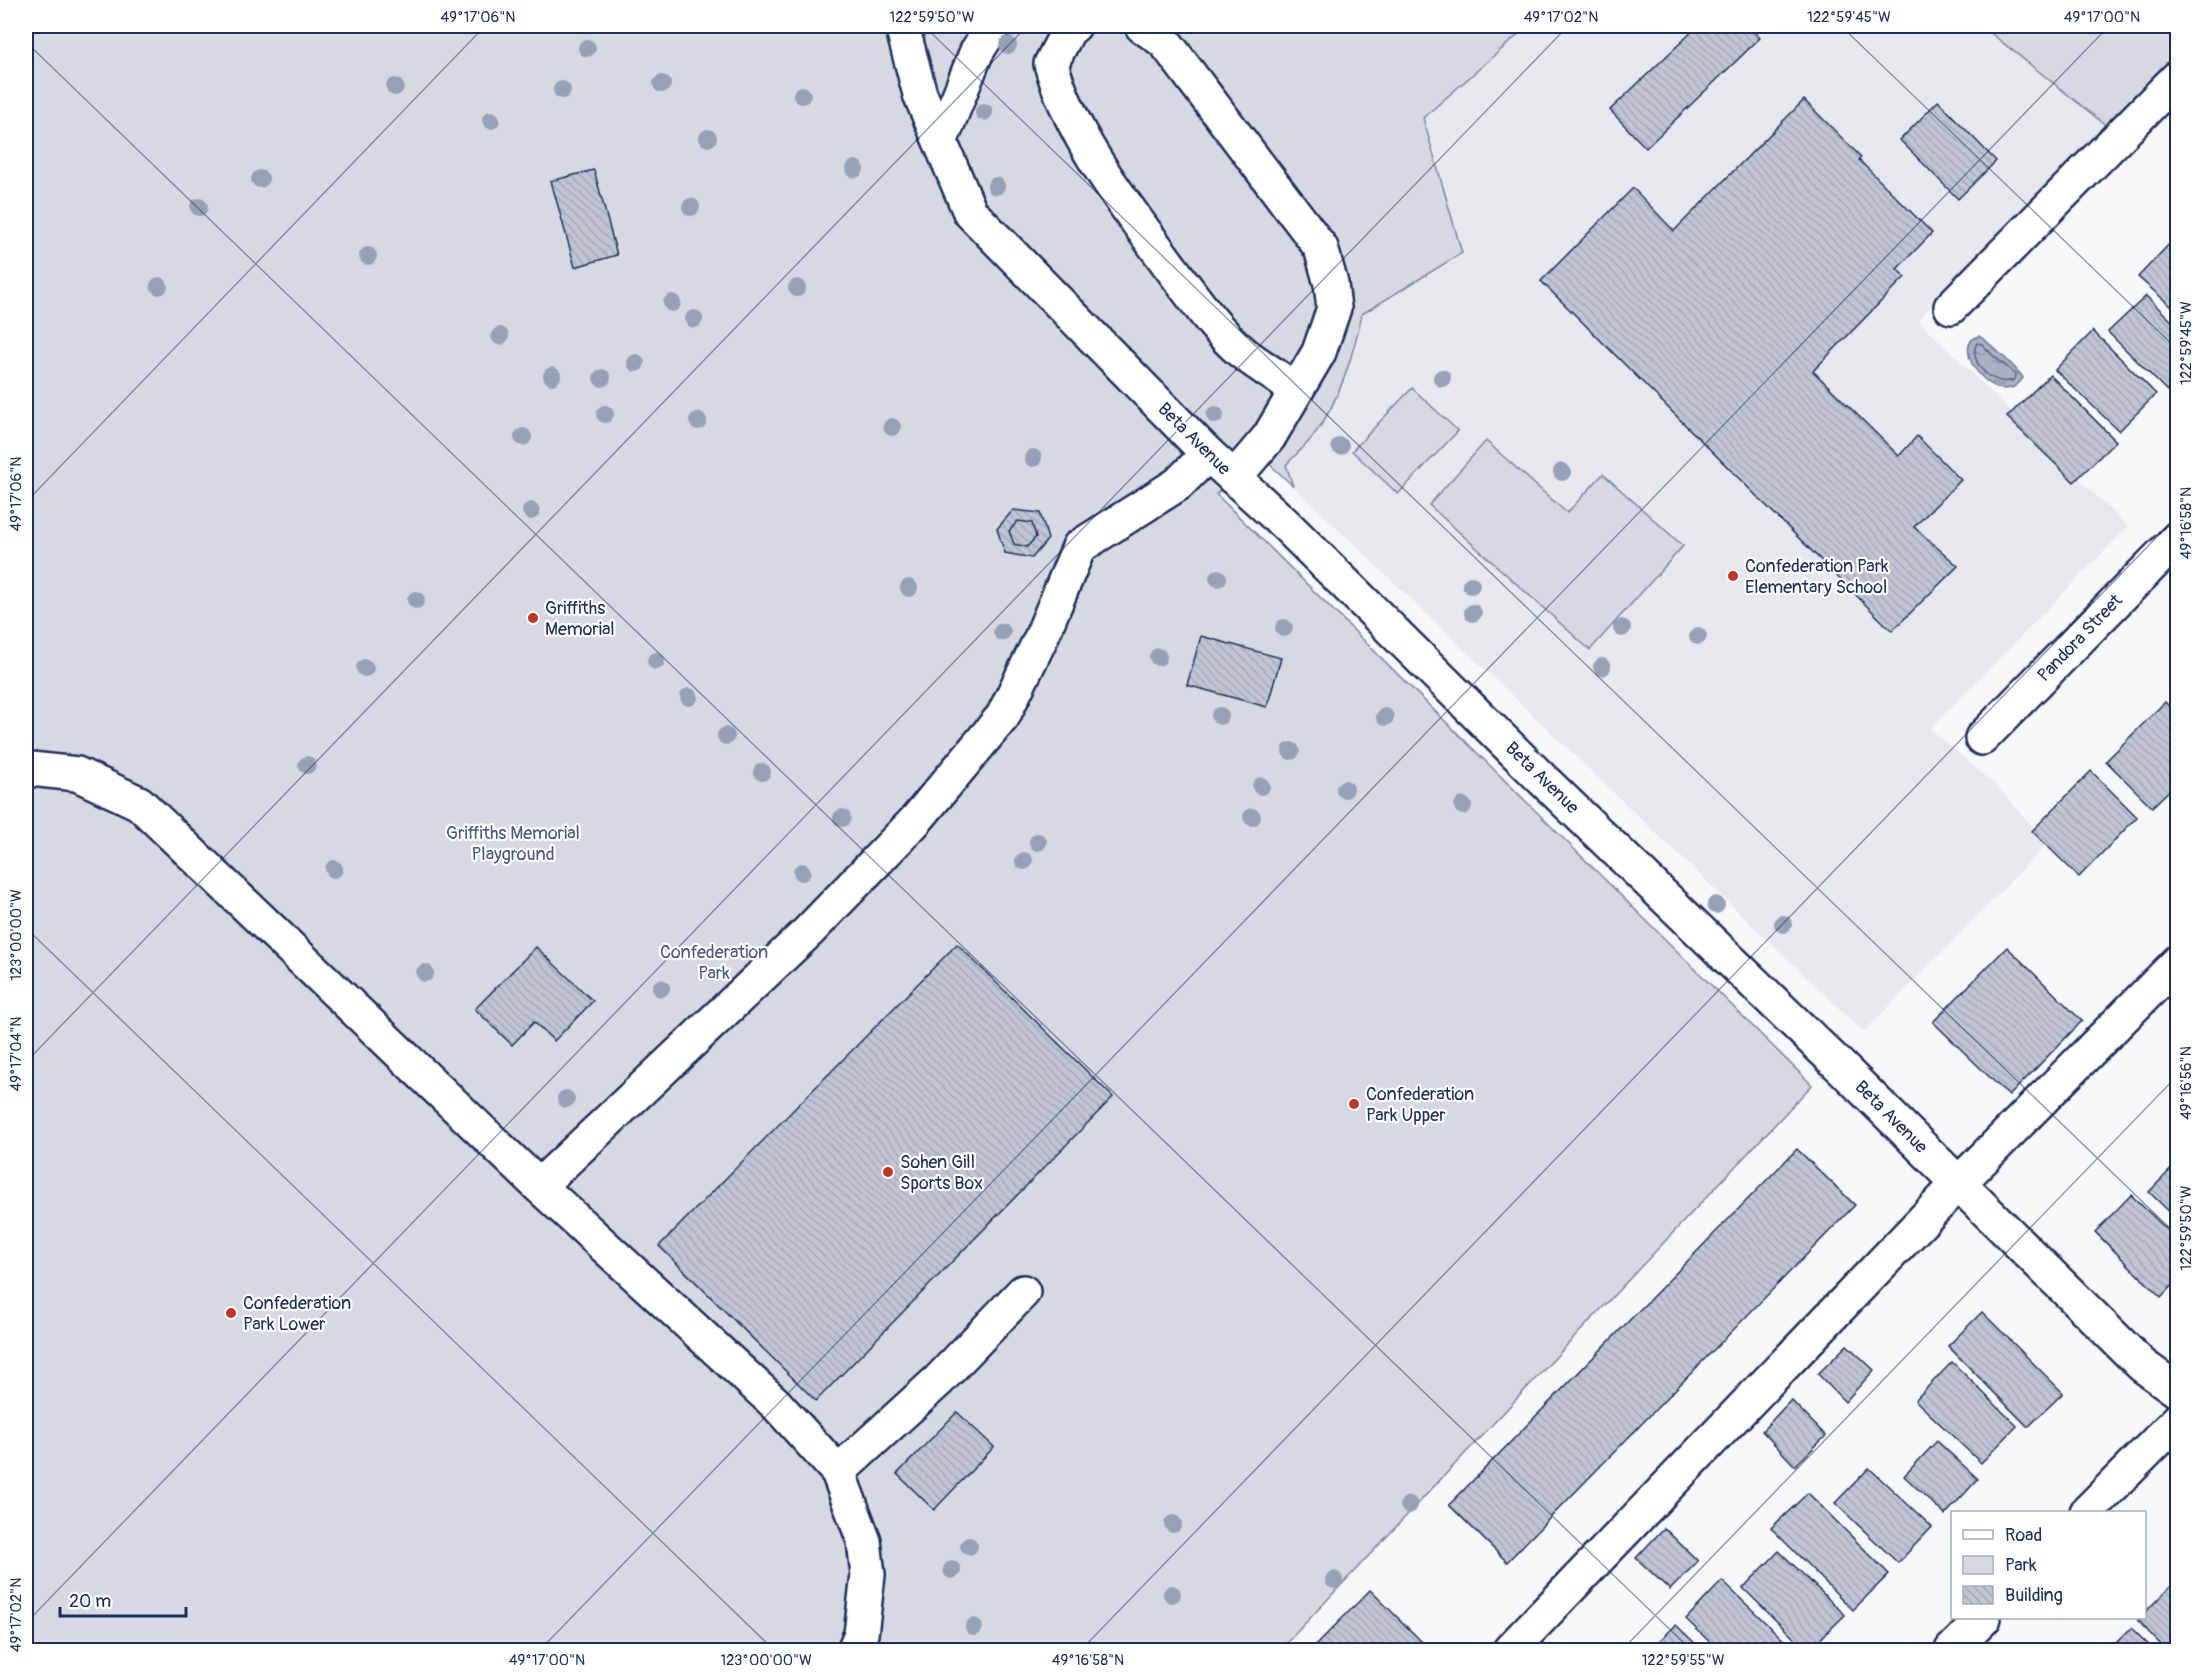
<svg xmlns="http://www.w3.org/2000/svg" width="2203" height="1676" font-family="Pangolin,sans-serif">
<defs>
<pattern id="water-ripples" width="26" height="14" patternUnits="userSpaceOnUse" patternTransform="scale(1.5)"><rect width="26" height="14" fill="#a9b0c1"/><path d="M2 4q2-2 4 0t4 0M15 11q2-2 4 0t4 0" fill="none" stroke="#8990a0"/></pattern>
<pattern id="building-back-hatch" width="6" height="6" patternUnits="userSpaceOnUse" patternTransform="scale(1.5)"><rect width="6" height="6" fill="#c0c4d3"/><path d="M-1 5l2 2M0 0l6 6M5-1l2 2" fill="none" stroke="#a4a9b8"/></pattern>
</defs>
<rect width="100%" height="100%" fill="#f6f7f9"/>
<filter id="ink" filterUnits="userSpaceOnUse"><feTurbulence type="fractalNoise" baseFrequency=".0167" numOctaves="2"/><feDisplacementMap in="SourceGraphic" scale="12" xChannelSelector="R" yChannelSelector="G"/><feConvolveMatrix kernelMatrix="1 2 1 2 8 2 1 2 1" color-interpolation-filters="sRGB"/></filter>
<g filter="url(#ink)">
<!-- built -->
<path fill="#e6e8ee" d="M1528,26H1982L2107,126L1918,320L2128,527L1930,729L1997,787L2048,843L1864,1032L1293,486L1285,465L1314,436L1354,353L1362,314L1461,253L1423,118Z"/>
<!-- green -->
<g fill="#d6d9e2" stroke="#7884a0" stroke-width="1.5">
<path d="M26,26H1528L1423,118L1462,253L1362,314C1353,355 1340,401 1314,435C1306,446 1295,455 1286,465L1293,486L1262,457L1216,494L1812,1085L1280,1650H26Z"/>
<path d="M1982,26H2177V60L2107,126Z"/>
<path d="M1412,388L1458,431L1398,494L1352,451Z"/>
<path d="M1486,441L1567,513L1603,474L1683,546L1590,650L1429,505Z"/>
</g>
<!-- water -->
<path fill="url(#water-ripples)" stroke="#707c99" stroke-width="1.5" d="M1979,336C1984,338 2022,373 2023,378C1999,415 1946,346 1979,336Z"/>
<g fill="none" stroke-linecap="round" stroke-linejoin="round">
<!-- shore -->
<path stroke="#546386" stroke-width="1.5" d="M1977,343L1982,344C1994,359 2004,363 2016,375L2015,379C1996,390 1966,362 1977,343Z"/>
</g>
<!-- building -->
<g fill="url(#building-back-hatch)" stroke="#1b2f5e" stroke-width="1.5">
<path d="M1698,26H1748L1760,38L1646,148L1610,110Z"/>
<path d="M1804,100L1861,157L1859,160L1932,233L1897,269L1905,277L1813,371L1899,456L1917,436L1961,480L1914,527L1958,566L1892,631L1541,281L1633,188L1674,231Z"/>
<path d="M1938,101L1996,161L1958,199L1900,140Z"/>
<path d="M594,170L617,255L575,267L551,181Z"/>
<path d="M2176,237L2178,238V312L2138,277Z"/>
<path d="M2146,296L2178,327V381L2167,391L2108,332Z"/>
<path d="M2093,331L2156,394L2119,431L2055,370Z"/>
<path d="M2050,375L2116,441L2074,482L2007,417Z"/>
<path d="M1013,510L1040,513L1048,539L1032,558L1005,553L997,529Z"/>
<path d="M1018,521L1032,523L1036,537L1027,547L1014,544L1009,531Z"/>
<path d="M1201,636L1281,658L1267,707L1187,685Z"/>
<path d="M2165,702L2178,715V782L2152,807L2106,761Z"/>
<path d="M2091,771L2137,817L2079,877L2032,831Z"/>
<path d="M957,944L1113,1097L816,1401L659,1246Z"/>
<path d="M536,947L593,1001L554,1041L534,1022L512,1045L475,1009Z"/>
<path d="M2007,947L2082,1021L2009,1096L1933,1022Z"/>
<path d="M1797,1149L1855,1205L1507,1562L1449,1505Z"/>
<path d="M2178,1162V1220L2149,1192Z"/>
<path d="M2131,1195L2178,1240V1279L2161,1297L2095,1232Z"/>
<path d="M1982,1312L2063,1393L2028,1427L1948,1346Z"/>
<path d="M1847,1345L1874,1370L1845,1402L1818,1374Z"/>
<path d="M1952,1362L2017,1426L1981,1463L1915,1400Z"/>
<path d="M1791,1400L1826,1436L1795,1466L1762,1431Z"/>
<path d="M957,1412L994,1447L934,1510L897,1474Z"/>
<path d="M1937,1441L1978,1479L1945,1515L1904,1476Z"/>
<path d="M1869,1468L1932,1527L1898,1563L1835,1503Z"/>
<path d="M1808,1493L1889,1574L1853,1610L1771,1528Z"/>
<path d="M1664,1528L1698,1561L1670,1590L1636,1558Z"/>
<path d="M1779,1551L1845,1615L1809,1650H1806L1743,1588Z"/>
<path d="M1722,1581L1794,1650H1718L1686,1619Z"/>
<path d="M2175,1582L2178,1585V1650H2166L2137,1620L2144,1618V1613Z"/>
<path d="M1370,1590L1427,1647L1424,1650H1311Z"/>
<path d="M1676,1625L1702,1650H1650Z"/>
<path d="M2131,1628L2154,1650H2109Z"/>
</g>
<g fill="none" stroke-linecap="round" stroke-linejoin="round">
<defs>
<g id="minor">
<path d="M902,26L920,94L970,212L1208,454L1286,525L1537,774L1842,1068L2142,1365L2178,1391"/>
<path d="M1074,26L1069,29L1051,64C1073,140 1123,202 1169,265C1192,295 1214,329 1243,353C1260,366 1278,377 1296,390"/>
<path d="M1142,26L1165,42L1321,248L1331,284L1334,308L1319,352L1269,437L1234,478"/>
<path d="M941,140L977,51L993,26"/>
<path d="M1951,307L2178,77"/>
<path d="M1982,738L2178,538"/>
<path d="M31,769L77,774L139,803L539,1186L776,1404L838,1472L864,1541L868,1575L861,1634L854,1650"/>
<path d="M539,1186L808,932L916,820L1003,716L1041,638L1079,547L1178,484L1208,454"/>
<path d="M838,1472L939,1380L1023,1292"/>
<path d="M2087,1512L2178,1420"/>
<path d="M1510,1650L1958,1184L2178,962"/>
<path d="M1952,1650L1984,1618"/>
</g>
</defs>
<!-- minor casing -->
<use href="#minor" stroke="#1b2f5e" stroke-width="38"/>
<!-- minor -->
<use href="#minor" stroke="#fff" stroke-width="33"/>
</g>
<!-- trees -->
<g fill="#97a1b6">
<circle cx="1008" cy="45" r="9"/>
<circle cx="587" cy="48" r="9"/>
<circle cx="662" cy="84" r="9"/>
<circle cx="395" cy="87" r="9"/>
<circle cx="562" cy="90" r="9"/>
<circle cx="802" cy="95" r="9"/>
<circle cx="984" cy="112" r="9"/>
<circle cx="491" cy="120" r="9"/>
<circle cx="708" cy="138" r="9"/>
<circle cx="855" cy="169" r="9"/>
<circle cx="260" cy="179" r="9"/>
<circle cx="996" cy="186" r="9"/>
<circle cx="199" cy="207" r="9"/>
<circle cx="691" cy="207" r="9"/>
<circle cx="368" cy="256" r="9"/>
<circle cx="159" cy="286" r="9"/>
<circle cx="797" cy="288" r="9"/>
<circle cx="672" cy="303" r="9"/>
<circle cx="694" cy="319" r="9"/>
<circle cx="500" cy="336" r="9"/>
<circle cx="636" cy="363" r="9"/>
<circle cx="552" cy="376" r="9"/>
<circle cx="602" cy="378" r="9"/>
<circle cx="1442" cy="378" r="9"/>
<circle cx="605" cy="414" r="9"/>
<circle cx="1215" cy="415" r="9"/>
<circle cx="698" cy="421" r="9"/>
<circle cx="892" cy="427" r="9"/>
<circle cx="523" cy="437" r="9"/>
<circle cx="1340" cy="446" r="9"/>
<circle cx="1033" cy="458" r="9"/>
<circle cx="1562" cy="472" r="9"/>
<circle cx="531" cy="511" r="9"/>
<circle cx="1218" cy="578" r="9"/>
<circle cx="1471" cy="585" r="9"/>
<circle cx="909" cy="588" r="9"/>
<circle cx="416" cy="600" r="9"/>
<circle cx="1473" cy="613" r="9"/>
<circle cx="1284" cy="628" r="9"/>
<circle cx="1622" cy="628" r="9"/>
<circle cx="1002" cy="632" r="9"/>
<circle cx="1698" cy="636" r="9"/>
<circle cx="1158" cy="657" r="9"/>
<circle cx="656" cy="661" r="9"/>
<circle cx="1602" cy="667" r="9"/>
<circle cx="365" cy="668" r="9"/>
<circle cx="689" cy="697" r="9"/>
<circle cx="1220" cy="716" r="9"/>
<circle cx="1385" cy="717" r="9"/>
<circle cx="726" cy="736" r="9"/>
<circle cx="1291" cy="751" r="9"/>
<circle cx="307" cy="765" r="9"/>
<circle cx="762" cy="772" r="9"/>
<circle cx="1261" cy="786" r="9"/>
<circle cx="1345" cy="789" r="9"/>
<circle cx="1463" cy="806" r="9"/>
<circle cx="1252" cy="817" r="9"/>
<circle cx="842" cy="818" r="9"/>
<circle cx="1038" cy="842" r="9"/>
<circle cx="1024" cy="861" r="9"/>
<circle cx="334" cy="869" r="9"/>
<circle cx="802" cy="872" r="9"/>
<circle cx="1716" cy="905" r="9"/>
<circle cx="1783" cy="924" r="9"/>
<circle cx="425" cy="973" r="9"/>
<circle cx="661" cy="988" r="9"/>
<circle cx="566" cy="1099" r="9"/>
<circle cx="1409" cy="1505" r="9"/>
<circle cx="1173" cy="1524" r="9"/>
<circle cx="969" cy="1546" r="9"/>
<circle cx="952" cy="1570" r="9"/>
<circle cx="1334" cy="1580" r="9"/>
<circle cx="1172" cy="1594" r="9"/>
<circle cx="974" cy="1627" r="9"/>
</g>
</g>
<!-- ticks -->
<path fill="none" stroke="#1b2f5e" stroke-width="1.5" stroke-opacity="0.45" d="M924,26L2178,1236M1841,26L2178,350M26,42L1691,1650M26,502L485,26M26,928L774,1650M26,1062L1027,26M26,1623L1568,26M540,1650L2109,26M1081,1650L2178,515M1622,1650L2178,1075M2163,1650L2178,1636"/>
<!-- markers -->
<g fill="#c8321e" stroke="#fff" stroke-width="2">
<circle cx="1733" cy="576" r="6"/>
<circle cx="533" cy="618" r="6"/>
<circle cx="1354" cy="1104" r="6"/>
<circle cx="888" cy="1172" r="6"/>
<circle cx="231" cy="1313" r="6"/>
</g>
<g text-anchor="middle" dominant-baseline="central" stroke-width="4.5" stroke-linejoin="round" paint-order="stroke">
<!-- street labels -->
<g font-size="18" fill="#1b2f5e" stroke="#fff">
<text transform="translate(1194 439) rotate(45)">Beta Avenue</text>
<text transform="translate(2080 638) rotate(-46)">Pandora Street</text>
<text transform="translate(1542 778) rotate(44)">Beta Avenue</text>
<text transform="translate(1891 1117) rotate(45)">Beta Avenue</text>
</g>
<!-- poi labels -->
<g font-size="18" fill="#1b2f5e" stroke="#fff" text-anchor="start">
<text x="1745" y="566">Confederation Park<tspan x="1745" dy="21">Elementary School</tspan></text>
<text x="545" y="608">Griffiths<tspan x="545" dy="21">Memorial</tspan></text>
<text x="1366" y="1094">Confederation<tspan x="1366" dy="21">Park Upper</tspan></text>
<text x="900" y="1162">Sohen Gill<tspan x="900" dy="21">Sports Box</tspan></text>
<text x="243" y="1303">Confederation<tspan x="243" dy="21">Park Lower</tspan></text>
</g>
<!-- park labels -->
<g font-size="18" fill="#4a5a7f" stroke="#fff">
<text x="513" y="833">Griffiths Memorial<tspan x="513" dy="21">Playground</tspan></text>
<text x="714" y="952">Confederation<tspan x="714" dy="21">Park</tspan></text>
</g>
</g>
<!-- margin -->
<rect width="2203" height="1676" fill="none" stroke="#fff" stroke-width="66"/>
<!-- legend -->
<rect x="1951" y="1511" width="195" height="108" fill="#ffffff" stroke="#a4acbf" stroke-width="1.5"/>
<rect x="1963" y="1530" width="30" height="9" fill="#ffffff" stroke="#a4acbf" stroke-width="1.5"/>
<text x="2005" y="1541" font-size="18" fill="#1b2f5e">Road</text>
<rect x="1963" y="1556" width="30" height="18" fill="#d6d9e2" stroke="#a4acbf" stroke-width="1.5"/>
<text x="2005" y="1571" font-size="18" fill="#1b2f5e">Park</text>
<rect x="1963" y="1586" width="30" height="18" fill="url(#building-back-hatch)" stroke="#a4acbf" stroke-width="1.5"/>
<text x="2005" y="1601" font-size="18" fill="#1b2f5e">Building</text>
<!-- scale -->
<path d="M60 1607v9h126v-9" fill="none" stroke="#1b2f5e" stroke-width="3"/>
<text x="69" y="1607" font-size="18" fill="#1b2f5e" stroke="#ffffff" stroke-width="4.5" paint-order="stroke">20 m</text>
<rect x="33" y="33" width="2137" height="1610" fill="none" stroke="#1b2f5e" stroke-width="2"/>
<g font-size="15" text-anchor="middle" fill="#1b2f5e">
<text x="478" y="22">49°17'06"N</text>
<text x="932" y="22">122°59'50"W</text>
<text x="1561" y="22">49°17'02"N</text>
<text x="1849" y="22">122°59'45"W</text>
<text x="2102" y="22">49°17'00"N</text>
<text transform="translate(2186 343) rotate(-90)" y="5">122°59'45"W</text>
<text transform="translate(16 494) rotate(-90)" y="5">49°17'06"N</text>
<text transform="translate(2186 523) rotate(-90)" y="5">49°16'58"N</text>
<text transform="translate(16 935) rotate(-90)" y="5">123°00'00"W</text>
<text transform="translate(16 1054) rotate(-90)" y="5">49°17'04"N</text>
<text transform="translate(2186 1083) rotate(-90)" y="5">49°16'56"N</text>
<text transform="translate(2186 1228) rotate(-90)" y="5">122°59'50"W</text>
<text transform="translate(16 1615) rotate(-90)" y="5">49°17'02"N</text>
<text x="547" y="1665">49°17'00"N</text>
<text x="766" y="1665">123°00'00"W</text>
<text x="1088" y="1665">49°16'58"N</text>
<text x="1683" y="1665">122°59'55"W</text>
</g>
</svg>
